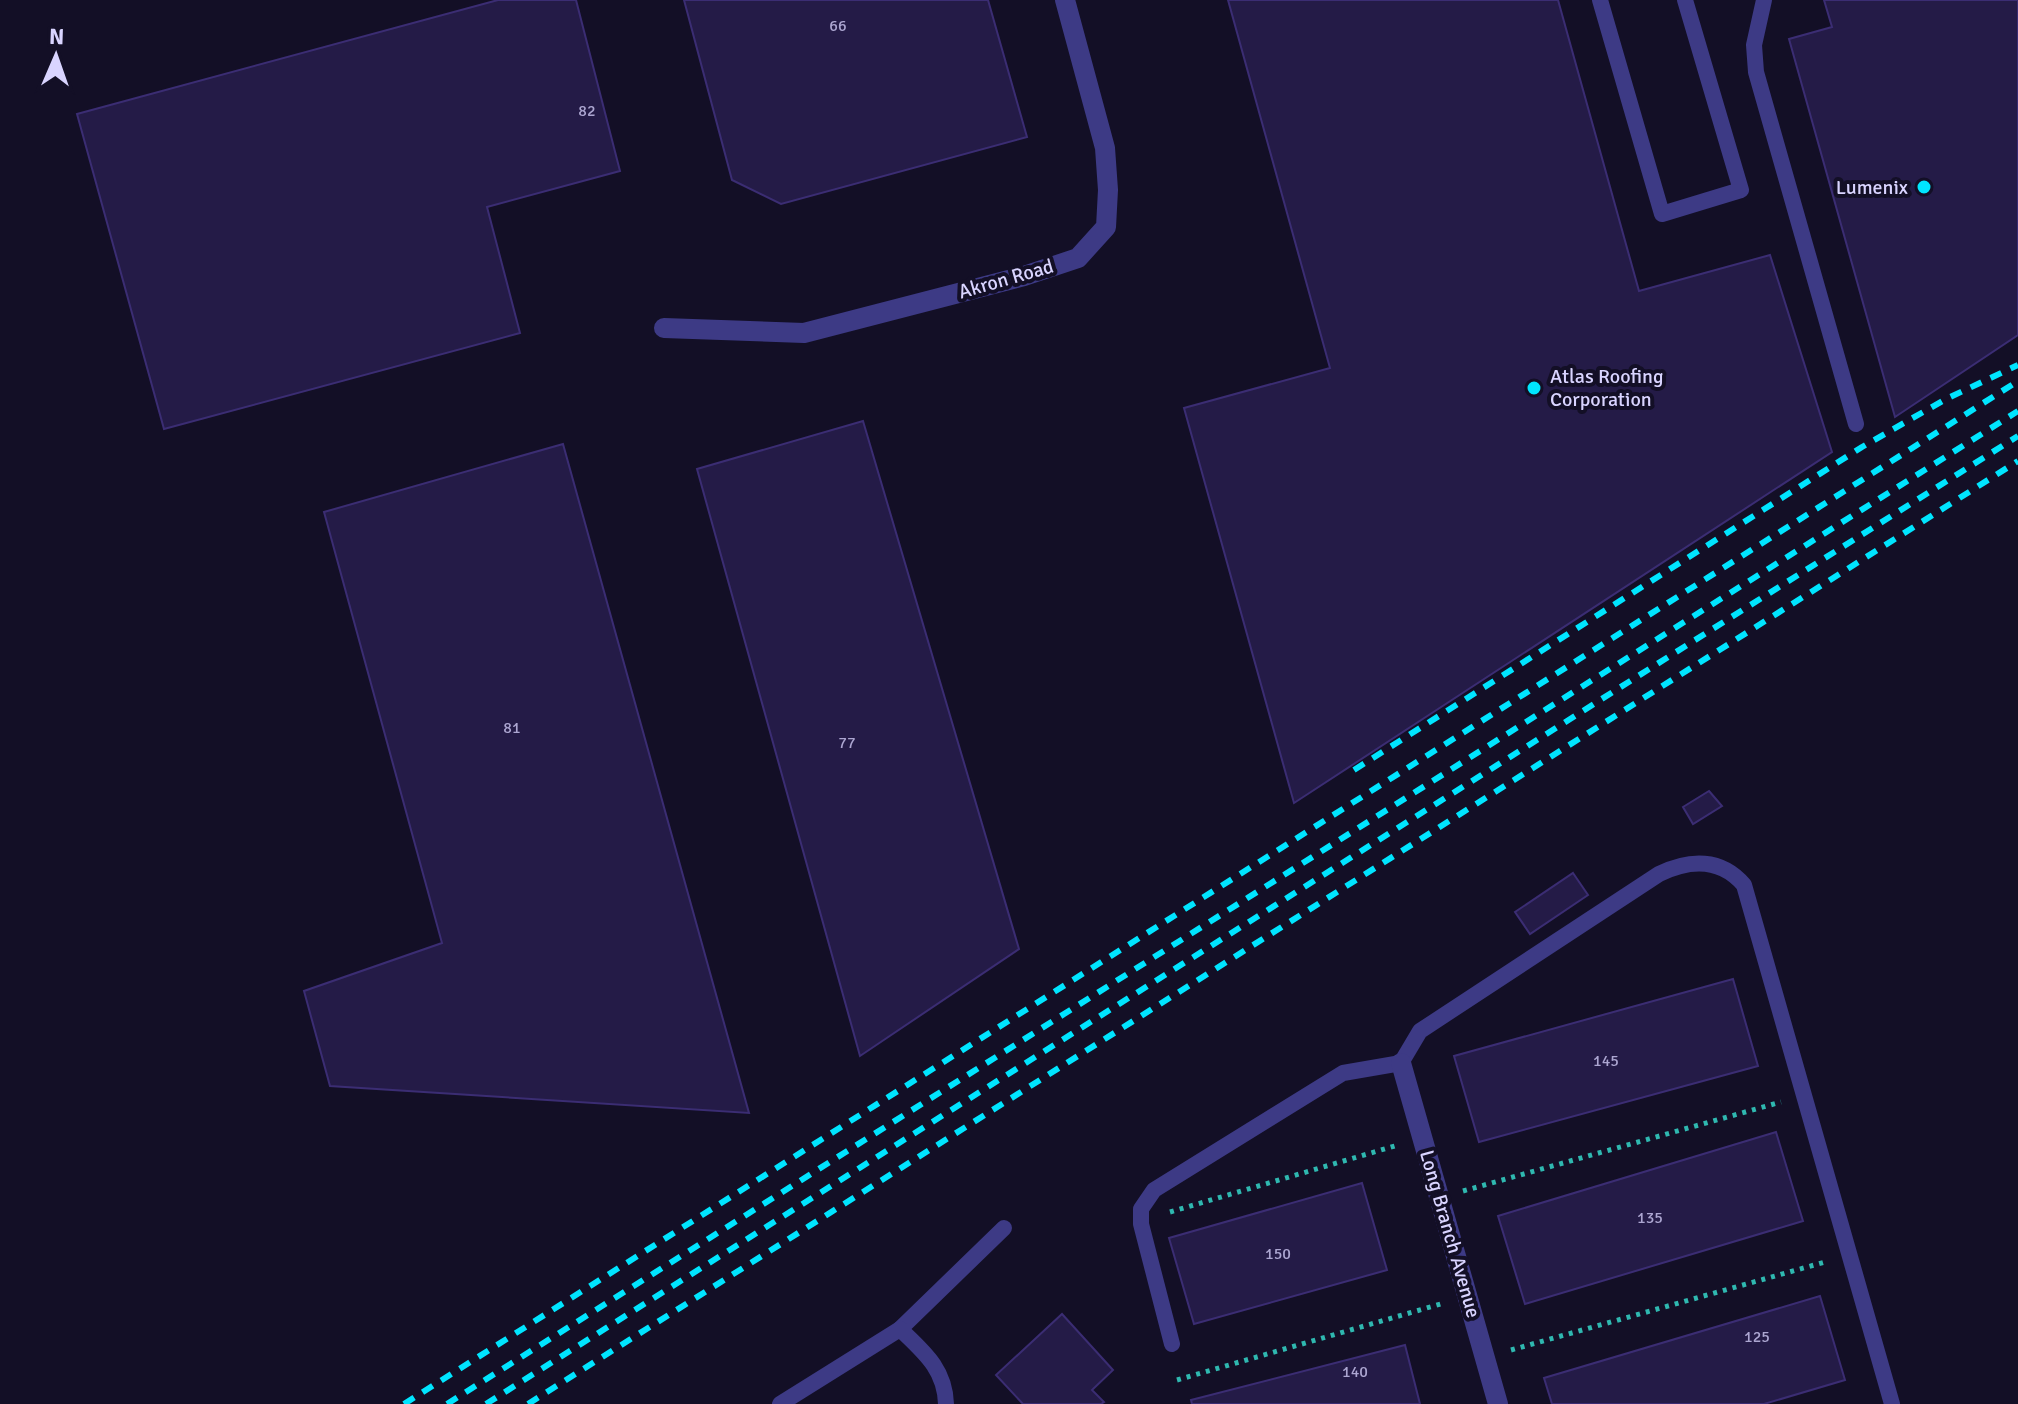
<svg xmlns="http://www.w3.org/2000/svg" width="2018" height="1404" font-family="Signika,sans-serif">
<rect width="100%" height="100%" fill="#130f26"/>
<!-- building -->
<g fill="#241b47" stroke="#3b2d73" stroke-width="2">
<path d="M498,0H576L620,171L487,207L520,333L164,429L77,114Z"/>
<path d="M684,0H988L1027,137L781,204L732,180Z"/>
<path d="M1228,0H1558L1639,291L1770,255L1832,452L1294,803L1184,408L1330,368Z"/>
<path d="M1824,0H2018V335L1895,417L1789,39L1832,27Z"/>
<path d="M863,421L1019,949L860,1056L697,469Z"/>
<path d="M563,444L749,1113L330,1086L304,991L442,943L324,512Z"/>
<path d="M1709,791L1722,806L1693,824L1683,807Z"/>
<path d="M1573,873L1588,895L1530,934L1515,912Z"/>
<path d="M1733,979L1758,1066L1479,1142L1454,1056Z"/>
<path d="M1776,1132L1803,1221L1525,1304L1498,1216Z"/>
<path d="M1362,1183L1387,1270L1194,1324L1169,1238Z"/>
<path d="M1820,1296L1845,1380L1764,1404H1552L1544,1378Z"/>
<path d="M1062,1314L1113,1370L1092,1390L1104,1402L1101,1404H1023L996,1375Z"/>
<path d="M1405,1345L1420,1404H1192L1191,1400Z"/>
</g>
<g fill="none" stroke-linecap="round" stroke-linejoin="round">
<!-- path -->
<g stroke="#2fb8b0" stroke-width="5" stroke-dasharray="4 6" stroke-linecap="butt">
<path d="M1463,1191L1781,1102"/>
<path d="M1170,1212L1398,1145"/>
<path d="M1511,1350L1825,1262"/>
<path d="M1177,1380L1444,1303"/>
</g>
<!-- lane -->
<g stroke="#3d3a85" stroke-width="16">
<path d="M1600,0L1662,214L1741,190L1685,0"/>
<path d="M1764,0L1754,45L1756,72L1856,424"/>
<path d="M900,1329L1004,1228"/>
<path d="M1172,1344L1141,1224V1209L1154,1190L1343,1073L1401,1063L1420,1031L1659,874C1690,859 1721,858 1744,885L1892,1404"/>
<path d="M780,1404L900,1329C924,1352 945,1369 946,1404"/>
</g>
<!-- street -->
<g stroke="#3d3a85" stroke-width="20">
<path d="M664,328L804,333L1024,276L1078,258L1106,227L1108,190L1105,148L1065,0"/>
<path d="M1401,1063L1498,1404"/>
</g>
<!-- rail -->
<g stroke="#00e5ff" stroke-width="6" stroke-dasharray="12 10" stroke-linecap="butt">
<path d="M1354,770L1862,447L1946,399L2018,365"/>
<path d="M404,1404L2018,381"/>
<path d="M447,1404L2018,411"/>
<path d="M486,1404L2018,436"/>
<path d="M528,1404L2018,461"/>
</g>
</g>
<!-- markers -->
<g fill="#00e5ff" stroke="#130f26" stroke-width="3">
<circle cx="1924" cy="187" r="8"/>
<circle cx="1534" cy="388" r="8"/>
</g>
<g text-anchor="middle" dominant-baseline="central" stroke-width="8" stroke-linejoin="round" paint-order="stroke">
<!-- number labels -->
<g font-size="16" fill="#aca6d1">
<text x="838" y="26">66</text>
<text x="587" y="111">82</text>
<text x="512" y="728">81</text>
<text x="847" y="743">77</text>
<text x="1606" y="1061">145</text>
<text x="1650" y="1218">135</text>
<text x="1278" y="1254">150</text>
<text x="1757" y="1337">125</text>
<text x="1355" y="1372">140</text>
</g>
<!-- poi labels -->
<g font-size="20" fill="#d9d4ff" stroke="#130f26" text-anchor="end">
<text x="1908" y="187">Lumenix</text>
<text x="1550" y="376" text-anchor="start">Atlas Roofing<tspan x="1550" dy="23">Corporation</tspan></text>
</g>
<!-- street labels -->
<g font-size="20" fill="#d9d4ff" stroke="#130f26">
<text transform="translate(1006 279) rotate(-16)">Akron Road</text>
<text transform="translate(1450 1234) rotate(74)">Long Branch Avenue</text>
</g>
</g>
<!-- north arrow -->
<g transform="translate(56 56) rotate(2)" stroke="#130f26" stroke-width="6" paint-order="stroke">
<path d="M0-6L14 30L0 20L-14 30Z" fill="#d9d4ff"/>
<text y="-12" font-size="22" font-weight="bold" text-anchor="middle" fill="#d9d4ff">N</text>
</g>
</svg>
